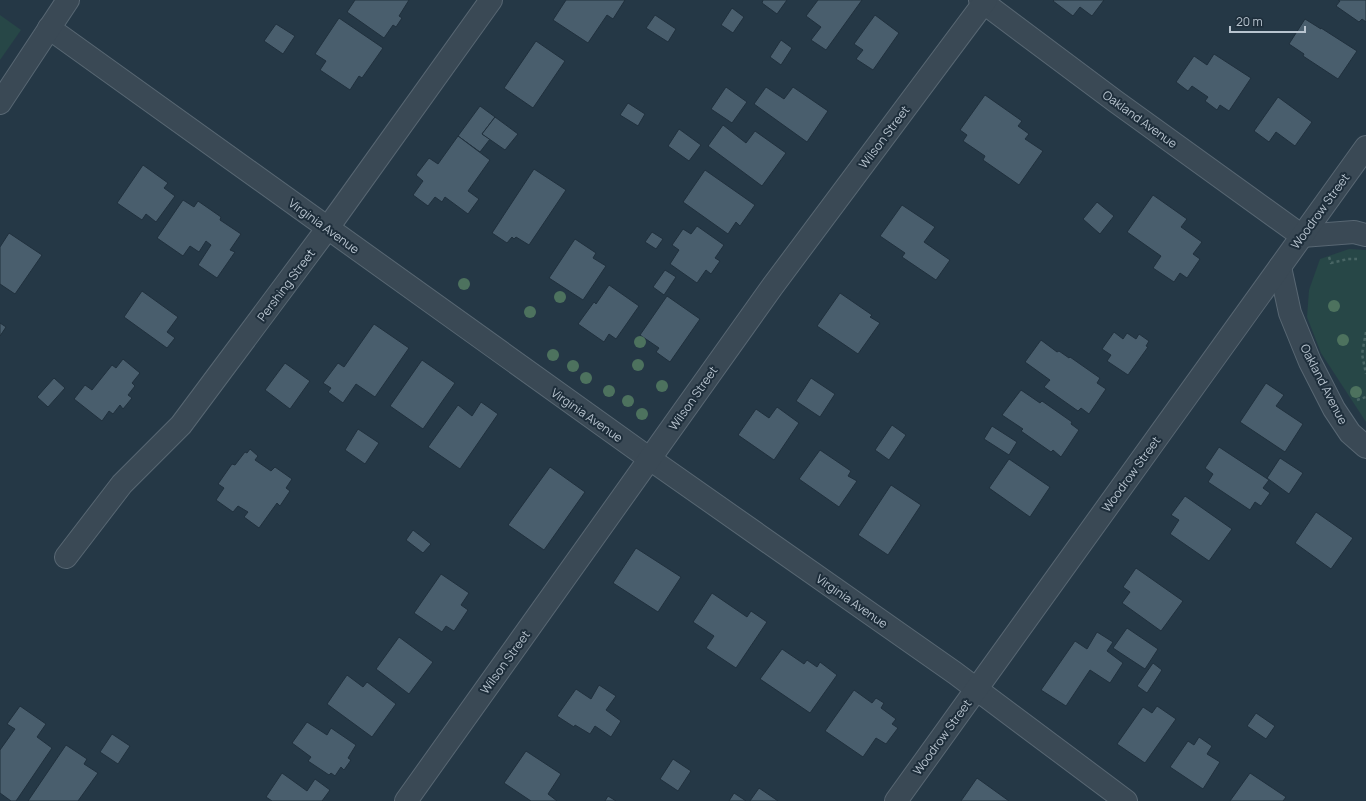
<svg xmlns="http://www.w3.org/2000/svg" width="1366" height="801" font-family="Manrope,sans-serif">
<rect width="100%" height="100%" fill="#253846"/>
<!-- green -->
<g fill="#274747">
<path d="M0,15L21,30L0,60Z"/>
<path d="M1349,249L1366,250V422L1321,353L1307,317L1309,290L1320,259Z"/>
</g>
<!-- building -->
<g fill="#495e6d" stroke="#20303d">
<path d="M355,0H409L399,16L402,18L396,27L393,25L384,38L347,12Z"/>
<path d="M566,0H625L613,19L607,15L588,43L553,20Z"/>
<path d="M763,0H787L777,14L762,3Z"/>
<path d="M818,0H862L826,50L811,40L821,27L806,16Z"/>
<path d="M1054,0H1104L1092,16L1080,7L1073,16L1053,1Z"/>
<path d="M1338,0H1366V22L1362,19L1359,22L1336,6L1340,1Z"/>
<path d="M732,8L744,17L733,33L721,25Z"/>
<path d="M655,15L676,29L668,42L646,28Z"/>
<path d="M875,15L899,33L873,70L856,59L863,50L854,44Z"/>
<path d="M339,18L383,48L362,78L359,76L350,90L320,70L326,61L315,54Z"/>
<path d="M1305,19L1321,29V28L1357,51L1338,79L1303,56L1304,54L1289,44Z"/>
<path d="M276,24L295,36L283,54L264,41Z"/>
<path d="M781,40L792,48L781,65L770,57Z"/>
<path d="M536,41L565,61L533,108L504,88Z"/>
<path d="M1214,54L1251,78L1229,111L1220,105L1217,110L1205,101L1208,97L1192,86L1188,91L1176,82L1194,56L1207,65Z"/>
<path d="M726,87L747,102L732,123L711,109Z"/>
<path d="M766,87L784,99L793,87L828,111L807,142L754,104Z"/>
<path d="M985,95L1022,121L1018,126L1029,134L1025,139L1043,151L1019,185L983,160L985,156L963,141L967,135L960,130Z"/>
<path d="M1278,97L1312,122L1295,146L1276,132L1269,142L1254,131Z"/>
<path d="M628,103L645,114L638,126L620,115Z"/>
<path d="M480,106L495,117L482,134L490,139L480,152L458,136Z"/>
<path d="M495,117L518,134L505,150L482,134Z"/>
<path d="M723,125L746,143L755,131L786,153L762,186L708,146Z"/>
<path d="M679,129L701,145L689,161L668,146Z"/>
<path d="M458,136L490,160L468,191L479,199L468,214L445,197L442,202L435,197L428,206L413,195L423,181L416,175L429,158L438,164Z"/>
<path d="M143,165L168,183L164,188L175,196L156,222L146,214L142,220L117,203Z"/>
<path d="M534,169L566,190L529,245L516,237L514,239L512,237L507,243L492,233Z"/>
<path d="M705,170L755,205L740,226L736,222L728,234L683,202Z"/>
<path d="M1153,195L1187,219L1181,227L1202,242L1193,254L1200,259L1187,278L1180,273L1174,282L1153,268L1161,256L1127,232Z"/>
<path d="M183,200L194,207L198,201L221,217L220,220L241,234L230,250L235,252L217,278L198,265L211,245L206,241L199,252L190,246L183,256L157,238Z"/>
<path d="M1097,202L1114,216L1100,234L1083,219Z"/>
<path d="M902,205L935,227L924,242L950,260L936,280L902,257L905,253L880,236Z"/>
<path d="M697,226L724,245L715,258L720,261L711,274L706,270L697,283L670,264L679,250L672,245L683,229L691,234Z"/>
<path d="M652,232L663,239L656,249L645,242Z"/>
<path d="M9,233L42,255L15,294L0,284V247Z"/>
<path d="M575,239L596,253L593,258L606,266L583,300L549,278Z"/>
<path d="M665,270L676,277L664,295L653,287Z"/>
<path d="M609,285L639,306L616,339L609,334L604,342L578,324L594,302L596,304Z"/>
<path d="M142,291L178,317L167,332L175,338L167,348L124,317Z"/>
<path d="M840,293L872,315L870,317L880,323L858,354L817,326Z"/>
<path d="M667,296L700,319L670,362L656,352L659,348L640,335Z"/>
<path d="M0,323L6,327L0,336Z"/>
<path d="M374,324L409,348L375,397L356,384L343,403L328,392L331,388L323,383L338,363L344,367Z"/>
<path d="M1114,332L1123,339L1127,333L1136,339L1139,334L1149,341L1146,346L1148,347L1128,375L1107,361L1111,355L1102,349Z"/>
<path d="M1041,340L1057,352L1059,351L1069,358L1070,357L1100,378L1097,383L1106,389L1089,414L1081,408L1078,411L1044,387L1050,380L1025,362Z"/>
<path d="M123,359L140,373L132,383L135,386L128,395L132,398L123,409L120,405L113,414L109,411L102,421L74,399L85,385L92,390L112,365L116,368Z"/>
<path d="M422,360L455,383L423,429L390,406Z"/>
<path d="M285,363L310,381L290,409L265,390Z"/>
<path d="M54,378L65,388L48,407L37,397Z"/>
<path d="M811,378L835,394L820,417L796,401Z"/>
<path d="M1266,383L1284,395L1276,406L1303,424L1285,452L1240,422Z"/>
<path d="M1021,390L1040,403L1042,401L1072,422L1071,424L1079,430L1061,457L1053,450L1051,452L1021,431L1023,429L1002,415Z"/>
<path d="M481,402L498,414L460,469L428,447L458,405L472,416Z"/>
<path d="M777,407L799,423L774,460L738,435L756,409L769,418Z"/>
<path d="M892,425L906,435L889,460L875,450Z"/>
<path d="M992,426L1017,442L1009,455L984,439Z"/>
<path d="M358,429L379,443L365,464L345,450Z"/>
<path d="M1219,447L1269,480L1263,488L1270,493L1261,506L1255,502L1250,510L1208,482L1213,474L1205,468Z"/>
<path d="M250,449L258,456L255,460L271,471L275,467L292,479L286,488L290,491L280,506L277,503L259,528L244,517L248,512L238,506L233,512L216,500L224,488L218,484L232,464L235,465L245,452L247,453Z"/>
<path d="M820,450L851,471L848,476L857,481L839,507L799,479Z"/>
<path d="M1280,458L1303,473L1289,494L1267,478Z"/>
<path d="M1009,459L1050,487L1030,517L989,488Z"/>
<path d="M550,467L585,492L544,550L508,525Z"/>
<path d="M891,485L921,505L888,555L858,535Z"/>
<path d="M1185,496L1232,529L1209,561L1170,534L1179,520L1171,515Z"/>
<path d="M1316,512L1353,538L1331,569L1295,543Z"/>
<path d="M413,530L431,544L423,553L406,540Z"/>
<path d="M636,548L681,577L658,612L613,583Z"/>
<path d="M1136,568L1183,601L1161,631L1122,603L1130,592L1123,587Z"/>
<path d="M441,574L469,593L461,605L468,610L454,631L446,626L442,632L414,613Z"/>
<path d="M712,593L747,617L751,611L767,622L736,668L706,648L714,636L693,622Z"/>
<path d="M1127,628L1158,649L1145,669L1113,648Z"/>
<path d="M1097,632L1113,642L1107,651L1123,663L1110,683L1090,670L1066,706L1041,690L1075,641L1087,649Z"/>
<path d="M399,637L433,662L409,694L376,669Z"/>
<path d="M782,649L804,664L807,660L817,667L820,662L837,675L810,713L760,679Z"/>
<path d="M1153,663L1162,670L1147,693L1137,686Z"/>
<path d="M347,675L363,687L367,682L396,704L372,737L327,704Z"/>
<path d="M599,685L616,696L606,710L621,721L611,737L595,726L590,734L575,725L574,727L557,716L576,689L591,699Z"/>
<path d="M854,690L872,703L876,698L884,703L881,708L896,719L892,724L898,728L886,744L876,738L863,757L825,731Z"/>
<path d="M20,706L46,724L37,737L52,748L16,801H11L0,793V750L15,729L7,724Z"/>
<path d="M1157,706L1176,719L1145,763L1117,744L1143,707L1152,713Z"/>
<path d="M1256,713L1275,726L1266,739L1247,726Z"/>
<path d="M307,722L327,735L331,728L356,745L348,758L351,760L344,770L341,767L335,776L331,773L329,775L308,761L311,757L292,743Z"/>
<path d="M112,734L130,746L118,764L100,752Z"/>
<path d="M1199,737L1212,746L1207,754L1220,762L1203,789L1170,767L1188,741L1194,745Z"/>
<path d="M66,745L87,759L84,764L98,773L78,801H28Z"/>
<path d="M526,751L561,774L548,794L557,801H531L504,783Z"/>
<path d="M673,759L691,771L678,791L660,779Z"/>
<path d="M282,773L307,791L315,779L330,790L322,801H272L266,797Z"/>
<path d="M1250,773L1286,797L1283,801H1230Z"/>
<path d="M977,778L1009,801H961Z"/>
<path d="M759,788L778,801H750Z"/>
<path d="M734,793L746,801H729Z"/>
<path d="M608,796L616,801H605Z"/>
</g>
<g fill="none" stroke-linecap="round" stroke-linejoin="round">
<defs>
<g id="minor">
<path d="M980,0L1115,101L1302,236L1354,232L1366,235"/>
<path d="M49,28L650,459L955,673L1126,801"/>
<path d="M0,103L68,0"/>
<path d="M1280,267L1290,313L1310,362L1334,409L1350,433L1366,447"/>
<path d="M66,557L122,484L181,425L327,229L491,0"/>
<path d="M406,801L772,287L986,0"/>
<path d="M896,801L1366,147"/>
</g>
</defs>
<!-- minor casing -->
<use href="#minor" stroke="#586773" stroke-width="24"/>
<!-- path -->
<g stroke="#486564" stroke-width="2.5" stroke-dasharray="3 3" stroke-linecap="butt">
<path d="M1329,257L1331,263L1348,259H1357"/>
<path d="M1366,332L1362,354L1366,374"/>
<path d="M1357,400L1366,397"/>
</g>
<!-- minor -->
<use href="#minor" stroke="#3a4955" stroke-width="22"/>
</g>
<!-- trees -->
<g fill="#4d725e">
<circle cx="464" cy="284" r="6"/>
<circle cx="560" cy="297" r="6"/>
<circle cx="1334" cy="306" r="6"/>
<circle cx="530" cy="312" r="6"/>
<circle cx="1343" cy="340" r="6"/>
<circle cx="640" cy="342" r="6"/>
<circle cx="553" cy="355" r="6"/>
<circle cx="638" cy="365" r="6"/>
<circle cx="573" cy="366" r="6"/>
<circle cx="586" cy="378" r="6"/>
<circle cx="662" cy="386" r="6"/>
<circle cx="609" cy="391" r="6"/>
<circle cx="1356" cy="392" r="6"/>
<circle cx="628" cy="401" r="6"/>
<circle cx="642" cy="414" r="6"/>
</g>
<g text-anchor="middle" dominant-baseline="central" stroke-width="4" stroke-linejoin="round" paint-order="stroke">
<!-- street labels -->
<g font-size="12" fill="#b8c4cf" stroke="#1e2e3b">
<text transform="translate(1140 119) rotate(36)">Oakland Avenue</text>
<text transform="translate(884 137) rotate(-53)">Wilson Street</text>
<text transform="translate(1320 211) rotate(-54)">Woodrow Street</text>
<text transform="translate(324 226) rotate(36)">Virginia Avenue</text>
<text transform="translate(286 285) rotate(-53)">Pershing Street</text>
<text transform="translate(1324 384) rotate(63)">Oakland Avenue</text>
<text transform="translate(693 398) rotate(-55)">Wilson Street</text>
<text transform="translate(587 415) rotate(35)">Virginia Avenue</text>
<text transform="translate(1131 474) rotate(-54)">Woodrow Street</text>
<text transform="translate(852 601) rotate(35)">Virginia Avenue</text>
<text transform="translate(505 662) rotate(-54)">Wilson Street</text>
<text transform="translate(942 737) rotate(-54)">Woodrow Street</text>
</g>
</g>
<!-- scale -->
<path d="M1230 26v6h75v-6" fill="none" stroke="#b8c4cf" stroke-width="2"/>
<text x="1236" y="26" font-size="12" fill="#b8c4cf" stroke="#1e2e3b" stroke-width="3" paint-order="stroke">20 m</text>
</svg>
